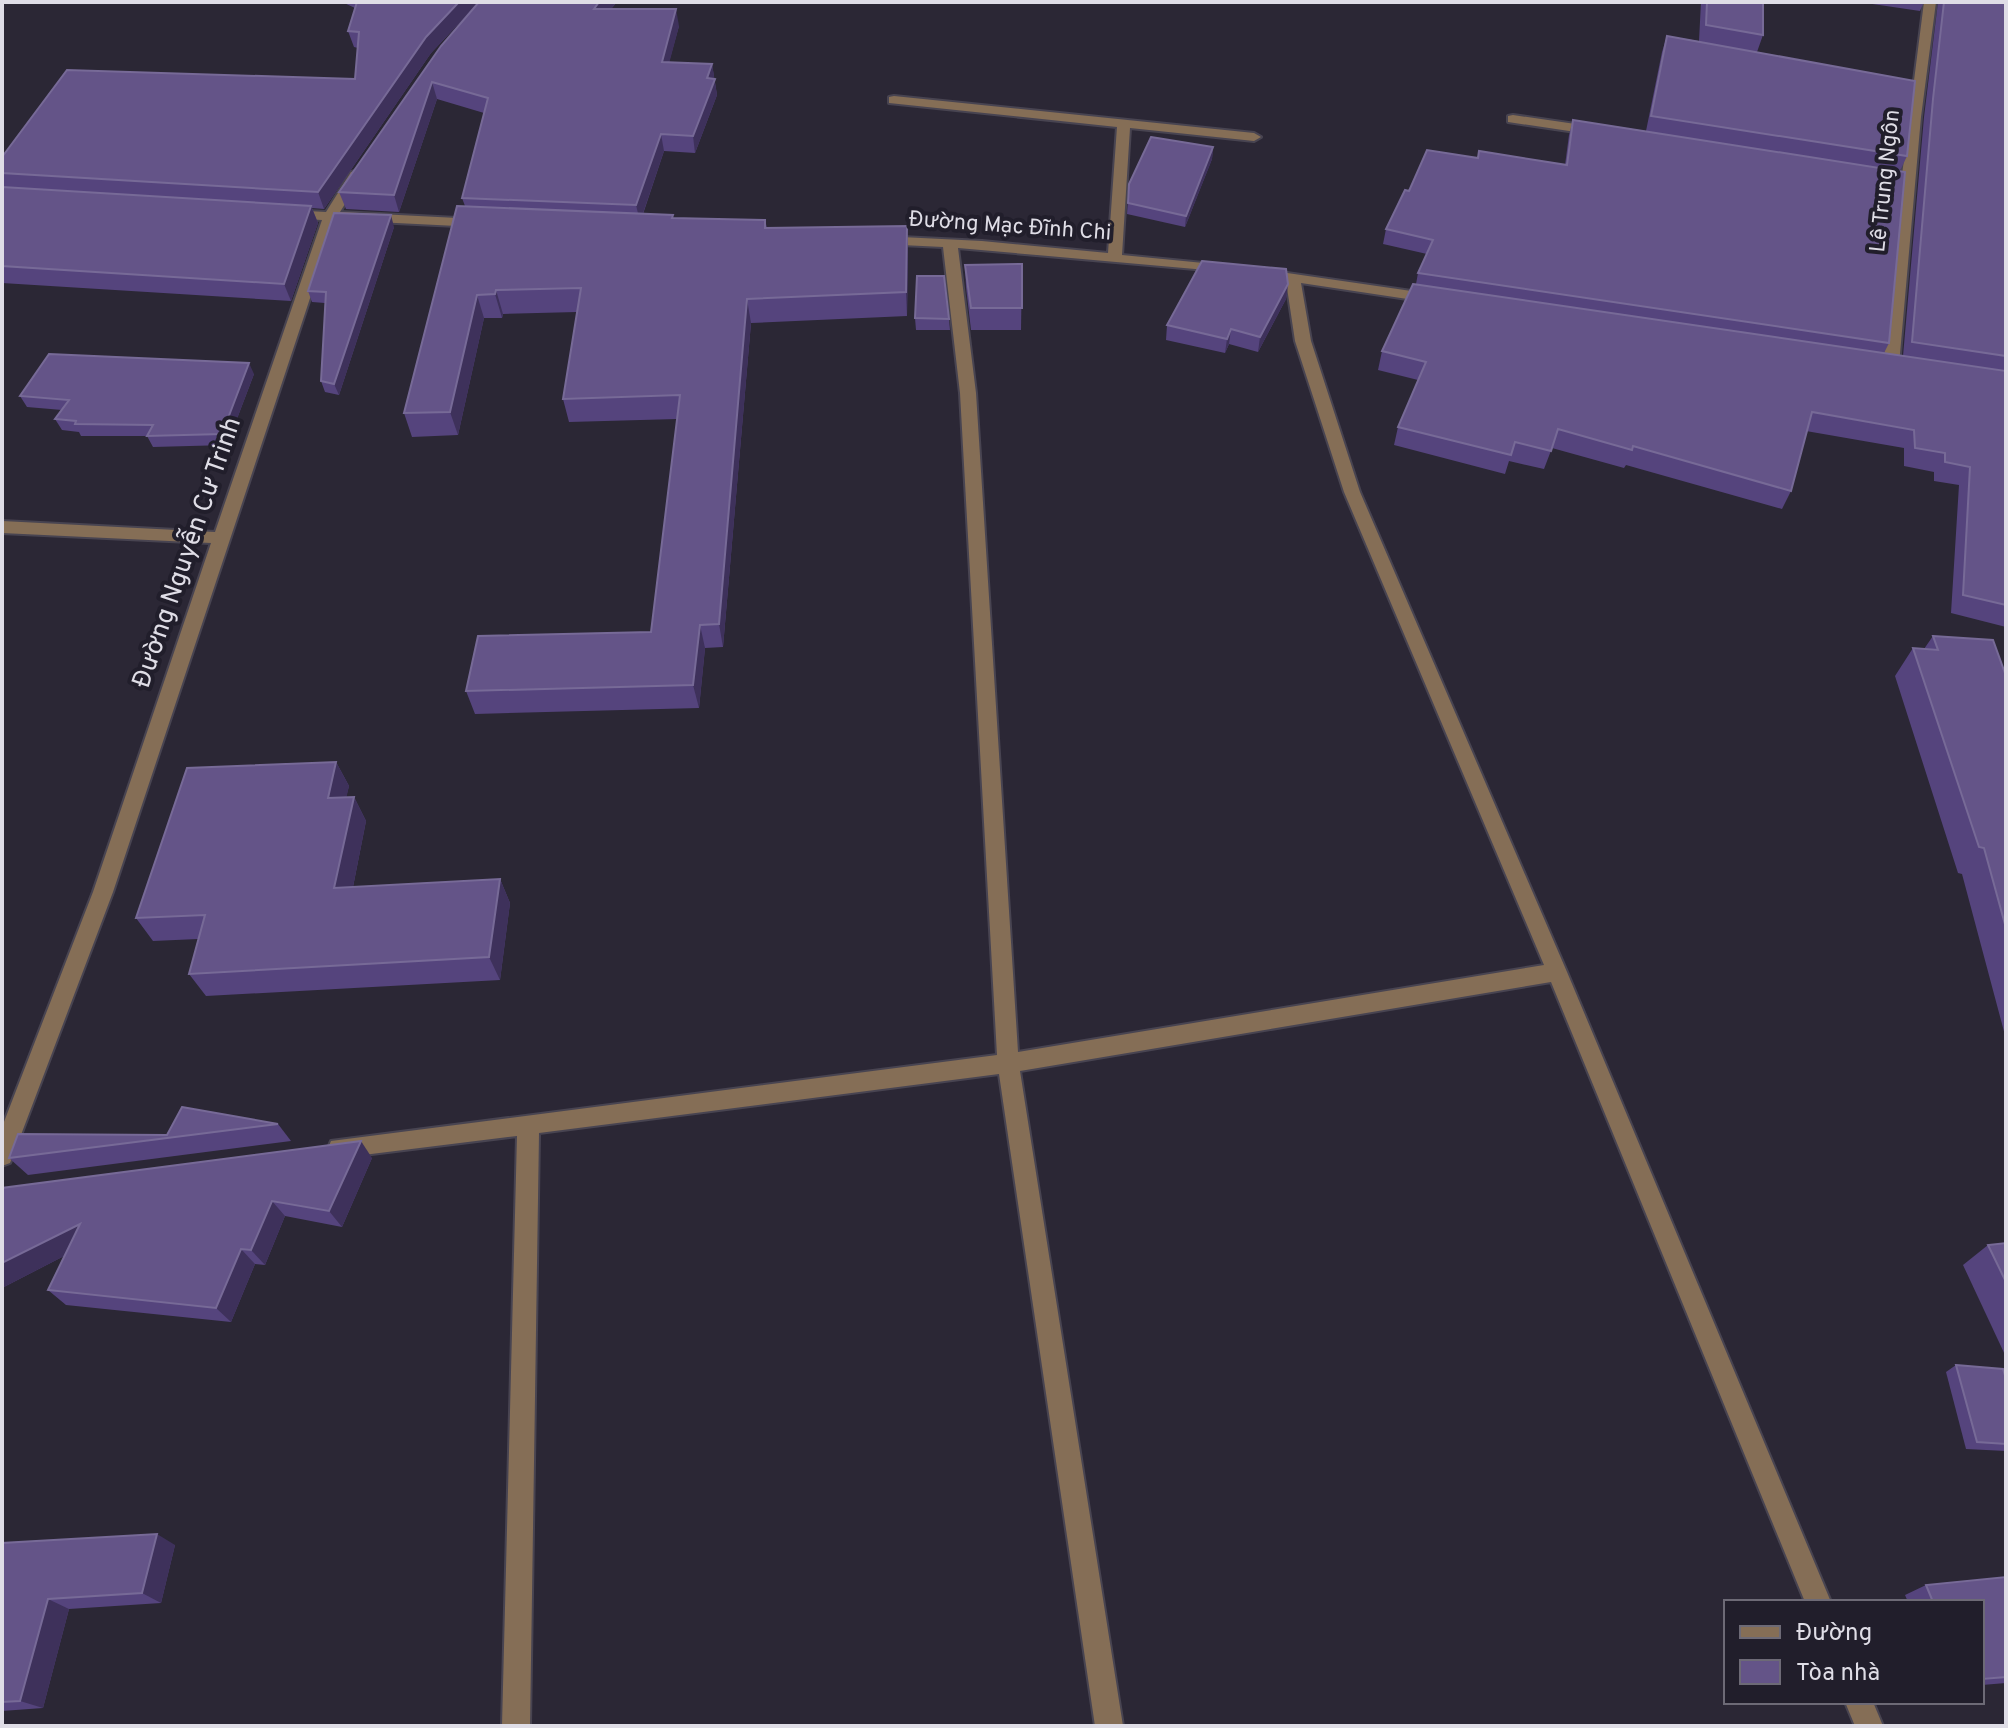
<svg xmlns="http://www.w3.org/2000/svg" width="2008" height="1728" font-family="Overpass,sans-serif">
<rect width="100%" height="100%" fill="#2b2735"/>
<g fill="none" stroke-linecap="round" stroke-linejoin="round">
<defs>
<g id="minor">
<path d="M1924,2H1936L1921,117L1899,365L1891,370L1883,365L1901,183L1870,175L1877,171L1902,175Z"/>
<path d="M894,96L1254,133L1261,137L1254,141L1130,128L1122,255L1224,265L1229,266V272L958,248L976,393L1018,1052L1544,965L1344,492L1295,341L1286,281L1259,277L1252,273L1259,269L1439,295V301L1434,303L1301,283L1311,341L1360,492L1567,972L1831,1602H1805L1551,982L1020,1071L1123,1726H1095L999,1074L539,1133L530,1726H502L517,1136L339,1158L331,1155L328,1148L331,1141L997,1055L960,393L943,247L881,244L874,240L881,236L982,241L1108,253L1117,127L889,103V97Z"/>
<path d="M1513,115L1596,127L1603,131L1596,135L1508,122V116Z"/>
<path d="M356,171L363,175L340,212L477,219L484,223L477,227L336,220L113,892L13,1156L10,1163L2,1166V1127L93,892L211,543L2,533V521L215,532L322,220L289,218L282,214L289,210L326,212L351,172Z"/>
<path d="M1845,1702H1873L1883,1726H1855Z"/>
</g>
</defs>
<!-- minor casing -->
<use href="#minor" stroke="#484451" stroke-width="4"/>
<!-- minor -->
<use href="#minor" fill="#856e56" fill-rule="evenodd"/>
</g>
<!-- wall -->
<g fill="#55447d">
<path d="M342,2H479L431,53L324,209L312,208L318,223L291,301L2,283V173L355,79L358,48L354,47L348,31L355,8Z"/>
<path d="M479,2H617L611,9L679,26L669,62L712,64L717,95L695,153L664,151L643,214L673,218L765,220L767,228L908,249L907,316L751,323L723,647L705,648L699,708L475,714L466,691L651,632L677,419L569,422L563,399L577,312L503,314L502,318H484L458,435L412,437L404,413L465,206L462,198L484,113L437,99L399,212L346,209L339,192Z"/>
<path d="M1701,2H1763V35L1757,52L1907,156L1900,171L1889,343L1884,353L1903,356L1924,117L1938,2H2006V627L1951,613L1959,485L1934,481V472L1904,466V448L1806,431L1791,491L1782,509L1626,465L1624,468L1552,448L1544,469L1509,461L1505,474L1394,445L1398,427L1418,380L1378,370L1382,351L1416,284L1418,273L1427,254L1383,244L1386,229L1409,191L1478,158L1565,165L1569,135L1573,120L1646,131L1662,52L1667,36L1699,41Z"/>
<path d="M1859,2H1924L1920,11Z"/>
<path d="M1213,147L1212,159L1185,227L1127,214L1129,184Z"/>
<path d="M394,227L339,395L325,392L321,381L325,303L312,302L308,291Z"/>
<path d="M1022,264L1021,330H971L966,287L965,265Z"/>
<path d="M1288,284L1286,299L1258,352L1229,344L1225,353L1166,340L1167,325Z"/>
<path d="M915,318L949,319L950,330H916Z"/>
<path d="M254,374L227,445L153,447L147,436H81L79,432L62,430L55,419L62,410L27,407L20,396Z"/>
<path d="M1933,636L2006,676V1039L1962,874L1958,873L1895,676L1913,648L1924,649Z"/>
<path d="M336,762L349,786L346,797H354L366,821L353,887L500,879L510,903L500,980L206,996L189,974L198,939L153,941L136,918Z"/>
<path d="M278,1124L291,1141L28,1175L9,1158L167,1135Z"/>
<path d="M372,1158L342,1227L285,1216L265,1265L255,1264L231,1322L66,1305L48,1290L64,1256L2,1288V1188Z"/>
<path d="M2006,1243V1357L1963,1265L1988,1245Z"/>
<path d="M1956,1365L2006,1379V1451L1966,1449L1946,1372Z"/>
<path d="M2,1543L175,1545L161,1603L69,1609L43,1708L2,1711Z"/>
<path d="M2006,1577V1683L1982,1685V1602H1908L1905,1595L1926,1585Z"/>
</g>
<!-- shaded-wall -->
<g fill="#3e315b">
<path d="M459,2H479L431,53L324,209L318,192L426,37Z"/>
<path d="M599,2H617L597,25L594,9Z"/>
<path d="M676,9L679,26L665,79L662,62Z"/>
<path d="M712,64L717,95L695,153L693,136Z"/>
<path d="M432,82L437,99L399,212L394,195Z"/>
<path d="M661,134L664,151L640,222L636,205Z"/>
<path d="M1213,147L1212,159L1185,227L1186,216Z"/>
<path d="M311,206L318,223L291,301L284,284Z"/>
<path d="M391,215L394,227L339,395L334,384Z"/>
<path d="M907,226L908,249L907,316L906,292Z"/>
<path d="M1288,284L1286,299L1258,352L1260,337Z"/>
<path d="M496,290L503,314L502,318L495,294Z"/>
<path d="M477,295L484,318L458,435L450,412Z"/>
<path d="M747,299L751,323L723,647L719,624Z"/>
<path d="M1231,329L1229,344L1225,353L1227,339Z"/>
<path d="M249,363L254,374L227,445L222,434Z"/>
<path d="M700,625L705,648L699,708L693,685Z"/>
<path d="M336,762L349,786L341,822L328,798Z"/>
<path d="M354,797L366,821L348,912L334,888Z"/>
<path d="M500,879L510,903L500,980L489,957Z"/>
<path d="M361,1141L372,1158L342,1227L329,1211Z"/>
<path d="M272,1201L285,1216L265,1265L251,1250Z"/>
<path d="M80,1224L97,1239L2,1288V1263Z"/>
<path d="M241,1249L255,1264L231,1322L216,1308Z"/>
<path d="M157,1534L175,1545L161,1603L142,1593Z"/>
<path d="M48,1599L69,1609L43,1708L20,1701Z"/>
</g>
<!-- building -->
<g fill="#645488" stroke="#776a97" stroke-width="2">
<path d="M357,2H459L426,37L318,192L2,173V157L67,70L355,79L359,32L348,31Z"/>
<path d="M479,2H599L594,9H676L662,62L712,64L707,78L715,79L693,136L661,134L636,205L462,198L488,98L432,82L394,195L339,192L441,46Z"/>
<path d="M1707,2H1763V35L1706,25Z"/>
<path d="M1944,2H2006V356L1912,342L1933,99Z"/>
<path d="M1667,36L1915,81L1907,156L1651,116Z"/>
<path d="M1573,120L1905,172L1889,343L1418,273L1433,240L1386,229L1405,190L1409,191L1427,150L1478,158L1479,151L1567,165Z"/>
<path d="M1151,137L1213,147L1186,216L1128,203L1129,184Z"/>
<path d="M2,187L311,206L284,284L2,266Z"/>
<path d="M457,206L673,215L672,218L765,220V228L907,226L906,292L747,299L719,624L700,625L693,685L466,691L478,636L651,632L680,395L563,399L581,288L496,290L495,294L477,295L450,412L404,413Z"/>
<path d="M334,213L391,215L334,384L321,381L326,292L308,291Z"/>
<path d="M1202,261L1286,269L1288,284L1260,337L1231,329L1227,339L1167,325Z"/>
<path d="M1022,264V308H971L965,265Z"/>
<path d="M917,276H944L949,319L915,318Z"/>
<path d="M1413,284L2006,371V605L1963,595L1970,467L1945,462V453L1915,448L1914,430L1812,412L1791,491L1633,446L1632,450L1558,429L1551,451L1515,442L1511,455L1398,427L1426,362L1382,351Z"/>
<path d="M49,354L249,363L222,434L147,436L153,425L75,424L76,421L55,419L69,400L20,396Z"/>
<path d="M1933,636L1993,640L2006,676V928L1984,848L1979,847L1913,648L1938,650Z"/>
<path d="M336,762L328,798L354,797L334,888L500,879L489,957L189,974L205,915L136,918L187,768Z"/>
<path d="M182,1107L278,1124L9,1158L18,1134L167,1135Z"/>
<path d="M361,1141L329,1211L272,1201L251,1250L241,1249L216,1308L48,1290L80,1224L2,1263V1188Z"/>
<path d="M2006,1243V1282L1988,1245Z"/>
<path d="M1956,1365L2003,1369L2006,1379V1444L1977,1442Z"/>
<path d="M157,1534L142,1593L48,1599L20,1701L2,1702V1543Z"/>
<path d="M2006,1577V1677L1982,1679V1602H1933L1926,1585Z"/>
</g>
<g text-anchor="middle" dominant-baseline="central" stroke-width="8" stroke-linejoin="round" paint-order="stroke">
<!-- far-street labels -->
<g font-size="22" fill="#dfdde6" stroke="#211e2b">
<text transform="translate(1886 181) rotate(-84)">Lê Trung Ngôn</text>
<text transform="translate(1010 227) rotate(4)">Đường Mạc Đĩnh Chi</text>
</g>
<!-- street labels -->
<g font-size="26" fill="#dfdde6" stroke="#211e2b">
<text transform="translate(188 553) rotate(-71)">Đường Nguyễn Cư Trinh</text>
</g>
</g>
<!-- border -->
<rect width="2008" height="1728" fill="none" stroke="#dfdde6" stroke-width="8"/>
<!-- legend -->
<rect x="1724" y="1600" width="260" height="104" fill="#211e2b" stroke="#6d6a76" stroke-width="2"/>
<rect x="1740" y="1626" width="40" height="12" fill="#856e56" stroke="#6d6a76" stroke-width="2"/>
<text x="1796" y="1640" font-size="24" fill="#dfdde6">Đường</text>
<rect x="1740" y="1660" width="40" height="24" fill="#645488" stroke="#6d6a76" stroke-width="2"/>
<text x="1796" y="1680" font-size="24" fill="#dfdde6">Tòa nhà</text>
</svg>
